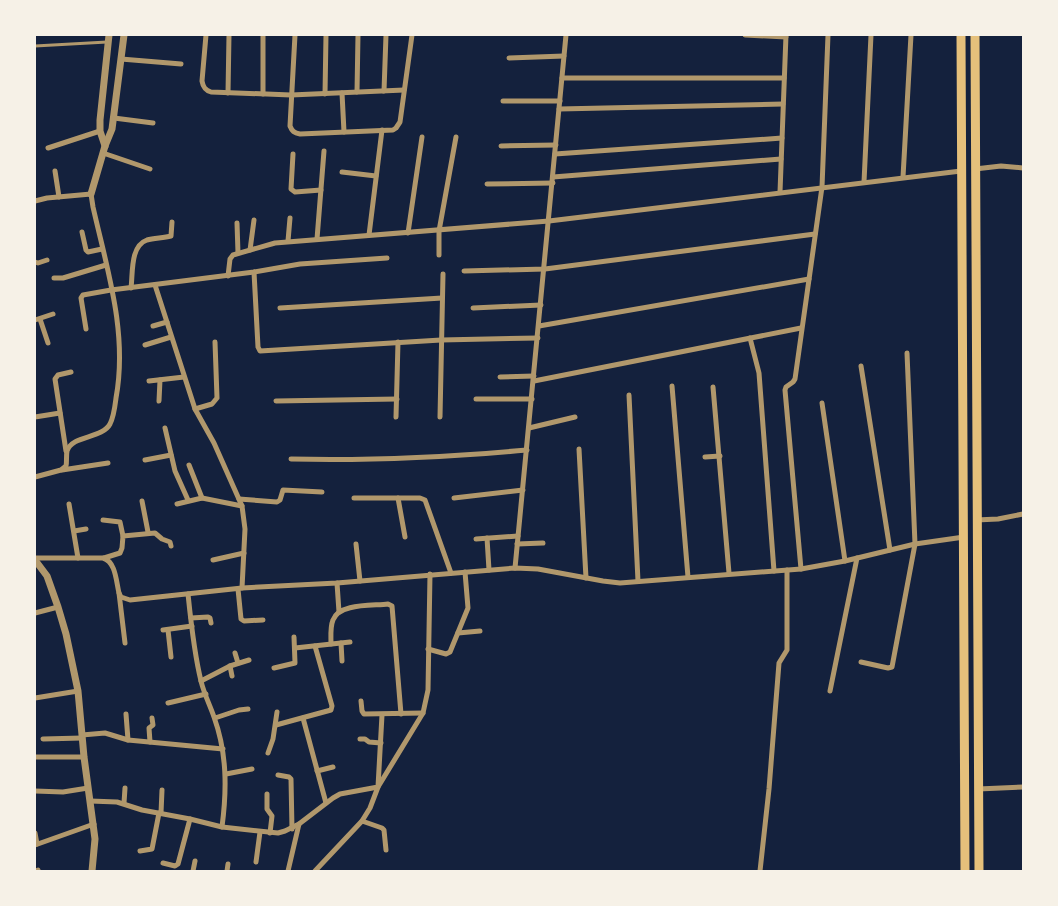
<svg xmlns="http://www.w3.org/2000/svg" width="1058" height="906" font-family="Commissioner,sans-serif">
<rect width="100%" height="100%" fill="#14213d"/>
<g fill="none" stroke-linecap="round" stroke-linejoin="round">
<!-- service -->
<path stroke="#b1986c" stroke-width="3" d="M35,46L107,42"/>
<!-- minor -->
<g stroke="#b1986c" stroke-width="5">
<path d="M206,35L202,81C203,87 205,90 211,92L291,95L404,90"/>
<path d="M263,35V94"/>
<path d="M295,35L290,126C292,131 294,133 300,134L393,130L396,128L400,122L412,35"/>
<path d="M745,35L786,37"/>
<path d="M509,58L564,56"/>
<path d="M121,59L181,64"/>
<path d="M562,78H784"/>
<path d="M384,91L386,35"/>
<path d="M357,92L358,35"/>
<path d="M228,93L229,35"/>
<path d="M342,93L344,132"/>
<path d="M325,94L326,35"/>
<path d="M503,101H560"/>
<path d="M559,109L783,104"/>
<path d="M114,118L153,123"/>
<path d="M501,146L556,145"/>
<path d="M48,148L100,131"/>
<path d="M103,153L150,169"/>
<path d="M293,154L291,189L295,192L321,190"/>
<path d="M555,154L782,138"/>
<path d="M975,169L1001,166L1023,168"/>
<path d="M55,171L59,197"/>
<path d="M342,172L376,176"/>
<path d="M553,177L781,159"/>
<path d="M903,177L911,35"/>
<path d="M864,182L871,35"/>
<path d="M487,184L553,183"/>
<path d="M780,192L786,35"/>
<path d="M35,201L47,198L91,194L93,207C107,269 128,333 116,398C115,406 114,416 110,424C102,439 72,435 67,451C66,456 67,462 66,466L61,470L35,477"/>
<path d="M237,223L238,253"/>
<path d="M82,232L86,250L88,252L102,249"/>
<path d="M408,233L422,137"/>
<path d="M369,235L382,130"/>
<path d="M317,239L324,151"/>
<path d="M288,241L290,218"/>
<path d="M250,250L254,220"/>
<path d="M439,255V231L456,137"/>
<path d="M35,262L38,263L47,260"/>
<path d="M464,271L545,269L815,234"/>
<path d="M254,272L258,347L260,351L441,340L538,338"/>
<path d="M228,276L230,259L233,255L275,243L549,221L961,171"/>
<path d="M54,278H63L106,265"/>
<path d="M155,285L195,409L214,443L242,506L245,529L242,588"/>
<path d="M131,288C133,273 130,246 147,240C154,238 163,238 171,236L172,222"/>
<path d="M280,308L442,298"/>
<path d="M473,308L541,305"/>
<path d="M40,319L48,343"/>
<path d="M35,320L53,314"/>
<path d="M153,326L167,322"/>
<path d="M539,326L809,279"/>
<path d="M86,329L81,298L83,295L111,290L254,272L300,264L387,258"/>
<path d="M750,338L759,373L774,571"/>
<path d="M145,345L171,337"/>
<path d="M861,366L890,550"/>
<path d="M500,377L534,376"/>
<path d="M149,381L184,377"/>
<path d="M534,381L801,328"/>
<path d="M672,386L688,577"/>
<path d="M713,387L729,573"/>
<path d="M629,395L638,581"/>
<path d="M476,399H532"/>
<path d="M159,401L160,380"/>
<path d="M276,401L397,399"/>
<path d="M822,403L845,561"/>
<path d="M195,409L212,404L217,398L215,342"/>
<path d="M35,417L60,413"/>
<path d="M396,417L398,342"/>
<path d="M440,417L443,274"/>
<path d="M165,428L175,471L188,500"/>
<path d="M529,428L575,417"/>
<path d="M579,449L586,578"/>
<path d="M66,451L55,379L58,375L71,372"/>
<path d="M705,457L720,456"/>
<path d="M291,459C370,461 448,457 527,450"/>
<path d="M145,460L171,455"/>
<path d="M189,465L202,498"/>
<path d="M62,470L108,463"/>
<path d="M354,498H420L425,500L451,573"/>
<path d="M398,498L405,537"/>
<path d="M454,498L523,490"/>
<path d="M239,499L277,502L280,500L283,490L322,492"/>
<path d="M142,501L148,532"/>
<path d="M69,504L78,558"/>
<path d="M177,504L202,498L242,506"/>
<path d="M103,520L120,522L123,536"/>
<path d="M976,520L998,519L1023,514"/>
<path d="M74,531L86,529"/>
<path d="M487,538L489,570"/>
<path d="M476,539L518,536"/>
<path d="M356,544L360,581"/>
<path d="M517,544L543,543"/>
<path d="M35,558H103C116,562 116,581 119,593L121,597L130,600L242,588L337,583L515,568L538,569L603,581L620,583L801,569L845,561L915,544L964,537"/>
<path d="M104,558L120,553L122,548L123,536L155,533L162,539L170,542L171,546"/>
<path d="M213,560L244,553"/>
<path d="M515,568L566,35"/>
<path d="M801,569L785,390L786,387L793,382L795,379L822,187L828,35"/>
<path d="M337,583L339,612"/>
<path d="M238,589L241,619L244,621L263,620"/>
<path d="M119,593L125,643"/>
<path d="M188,594C191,623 194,653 201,681C204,694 210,705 214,717C227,753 227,789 222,827"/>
<path d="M35,613L58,607"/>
<path d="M191,618L208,617L210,618L211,623"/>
<path d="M163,630L192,626"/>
<path d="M168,630L171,657"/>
<path d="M458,633L480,631"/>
<path d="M341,643L342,661"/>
<path d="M331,644C331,636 330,627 333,620C339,603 373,606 388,604L392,606L401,714"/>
<path d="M295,648L350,642"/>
<path d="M428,649L446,654L450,652L468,608L465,572"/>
<path d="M235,653L238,663"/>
<path d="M861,662L888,668L892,667L915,544L907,353"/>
<path d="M230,666L232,676"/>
<path d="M274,668L295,663L294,637"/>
<path d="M201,681L230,666L249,660"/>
<path d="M830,691L857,558"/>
<path d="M35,698L78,691"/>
<path d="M361,701L362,711L364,714L423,713"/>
<path d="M168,703L206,694"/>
<path d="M126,714L128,740"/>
<path d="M215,718L239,710L248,709"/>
<path d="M303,718L326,803"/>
<path d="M276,725L331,710L332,706L315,646"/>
<path d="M82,735L105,733L128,740L223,749"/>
<path d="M43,739L82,738"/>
<path d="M360,739H365L369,742L381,743"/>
<path d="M150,742L149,728L153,725L152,718"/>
<path d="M268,753L273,739L277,712"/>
<path d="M35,757H84"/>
<path d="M317,771L333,767"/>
<path d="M226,774L252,769"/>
<path d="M278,775L289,777L291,779L292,829"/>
<path d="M978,789L1023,787"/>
<path d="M35,791L63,792L88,788"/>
<path d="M267,794V809L272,816L270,833"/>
<path d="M90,801L117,802L142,810L190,819L222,827L278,833L285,831L299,824L333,798L340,794L378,787L382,715"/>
<path d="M124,803L125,788"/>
<path d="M161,813L162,790"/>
<path d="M362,821L382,828L384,830L386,850"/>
<path d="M35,833L37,844"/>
<path d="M35,845L94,824"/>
<path d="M140,851L152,849L159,813"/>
<path d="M256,862L260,832"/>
<path d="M163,863L175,866L178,864L190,819"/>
<path d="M35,871L38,870"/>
<path d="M193,871L195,861"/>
<path d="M227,871L228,864"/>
<path d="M288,871L299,824"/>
<path d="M315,871L362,821L370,808L378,787L423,713L428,690L430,574"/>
<path d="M760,871L769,789L779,663L787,650V570"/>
</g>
<!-- tertiary -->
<g stroke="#b1986c" stroke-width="7">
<path d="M105,146L100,131V120L109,35"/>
<path d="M91,194L105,146L112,129L124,35"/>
<path d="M35,560L47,576L58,607L66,634L78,691L84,757L95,839L92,871"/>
</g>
<!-- primary -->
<g stroke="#e5c07b" stroke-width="9">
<path d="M961,35L965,871"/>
<path d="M975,35L979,871"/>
</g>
</g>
<!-- border -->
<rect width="1058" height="906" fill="none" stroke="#f6f1e7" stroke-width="72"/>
</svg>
